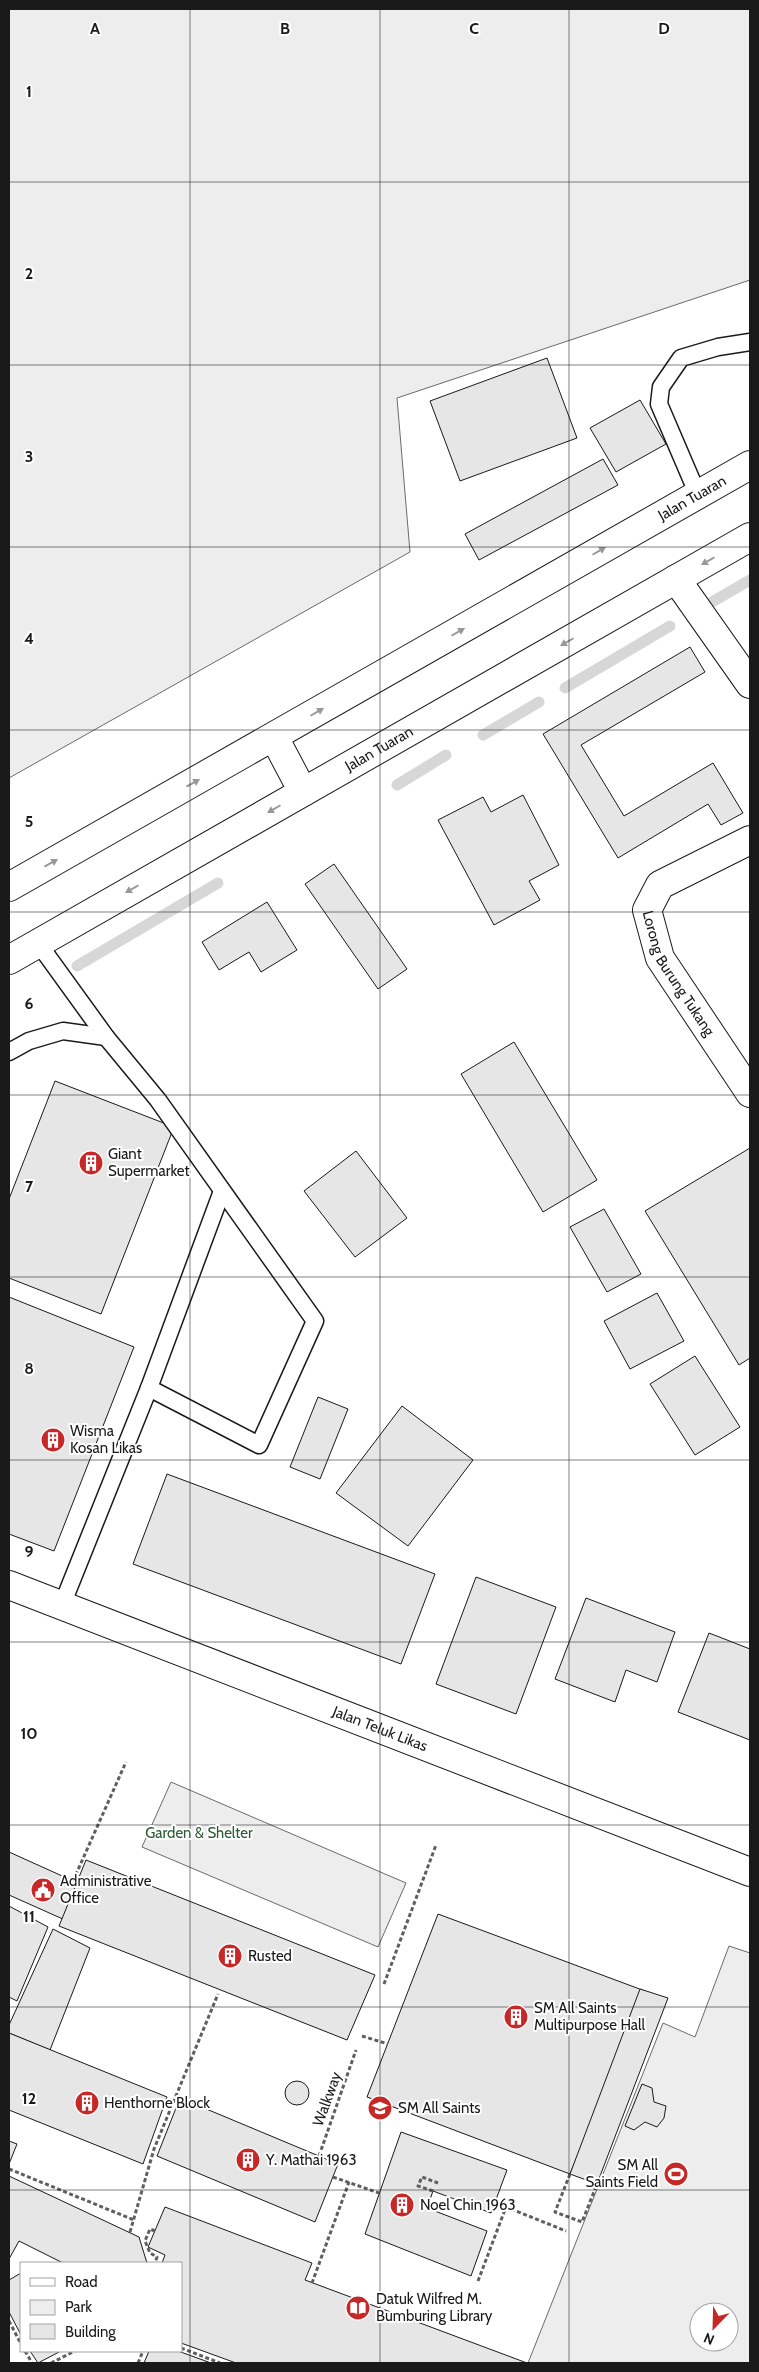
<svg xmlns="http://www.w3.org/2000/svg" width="759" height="2372" font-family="Cabin,sans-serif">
<rect width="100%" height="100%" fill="#fff"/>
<!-- green -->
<g fill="#ededed" stroke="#6a6a6a" fill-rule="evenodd">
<path d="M9,9H750V280L397,398L410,552L9,778Z"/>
<path d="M171,1782L406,1883L378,1947L142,1847Z"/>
<path d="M729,1946L750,1953V2363H528L663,2023L695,2037ZM699,2312H729V2342H699Z"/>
</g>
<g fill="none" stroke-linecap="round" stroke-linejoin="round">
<!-- stream -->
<g stroke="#d7d7d7" stroke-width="11">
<path d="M712,602L750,580"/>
<path d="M565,688L670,626"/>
<path d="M483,735L539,702"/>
<path d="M397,785L446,755"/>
<path d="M77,966L218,883"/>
</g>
</g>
<!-- building -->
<g fill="#e6e6e6" stroke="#1a1a1a">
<path d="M547,358L577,438L460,481L430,401Z"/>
<path d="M640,400L666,444L616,472L590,428Z"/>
<path d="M603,459L618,485L479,560L465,534Z"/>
<path d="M690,647L705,672L581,745L624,816L713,763L743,813L721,825L708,804L618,858L543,734Z"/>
<path d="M523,795L559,865L529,881L540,900L494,925L438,820L483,797L491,812Z"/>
<path d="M334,864L407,969L378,989L305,884Z"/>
<path d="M267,902L297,950L261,972L249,952L219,970L202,942Z"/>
<path d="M514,1042L597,1180L543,1212L461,1074Z"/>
<path d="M55,1081L174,1127L101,1314L9,1278V1199Z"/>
<path d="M750,1148V1358L739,1365L645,1211Z"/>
<path d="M356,1151L407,1218L355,1257L304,1191Z"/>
<path d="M604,1209L641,1274L607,1292L570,1227Z"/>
<path d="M657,1293L684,1341L630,1369L604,1321Z"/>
<path d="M9,1297L134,1347L54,1551L9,1534Z"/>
<path d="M695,1356L740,1427L695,1455L650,1384Z"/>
<path d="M318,1397L348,1409L320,1479L290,1467Z"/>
<path d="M402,1406L473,1460L408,1546L336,1493Z"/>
<path d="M167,1474L435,1574L401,1664L133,1564Z"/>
<path d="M476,1577L556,1607L516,1714L436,1684Z"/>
<path d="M586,1598L675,1632L657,1682L626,1670L615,1702L555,1679Z"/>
<path d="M709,1633L750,1649V1740L678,1712Z"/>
<path d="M9,1852L80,1884L65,1920L9,1895Z"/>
<path d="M86,1860L375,1975L347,2040L59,1926Z"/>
<path d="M9,1906L48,1927L17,2001L9,1997Z"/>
<path d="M438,1914L645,1991L570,2174L367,2097Z"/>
<path d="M53,1929L90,1948L50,2050L9,2033V2025Z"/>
<path d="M640,1989L668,1998L597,2184L570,2174Z"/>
<path d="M9,2033L167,2097L143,2164L9,2110Z"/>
<circle cx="297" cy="2093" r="12"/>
<path d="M642,2084L652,2088L654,2102L666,2106L664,2118L657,2127L645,2122L634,2130L625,2126Z"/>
<path d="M180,2098L338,2164L315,2222L157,2156Z"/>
<path d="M401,2132L507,2170L491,2213L433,2191L427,2208L487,2231L471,2276L365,2234Z"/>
<path d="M9,2141L17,2144L9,2164Z"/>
<path d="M9,2176L139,2237L147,2263H63L19,2241L9,2259Z"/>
<path d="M165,2207L312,2263L305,2280L527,2363H236L181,2343V2263H162L165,2255L148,2247Z"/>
<path d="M21,2273V2335L9,2312V2280Z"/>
<path d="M30,2351H61L38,2363Z"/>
<path d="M149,2351H178L211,2363H144Z"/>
</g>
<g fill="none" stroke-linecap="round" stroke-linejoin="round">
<defs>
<g id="service">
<path d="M698,495L659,404L661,387L681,358L718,347L750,342"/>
<path d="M38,943L106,1037L158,1100L315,1321L259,1445L149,1388"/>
<path d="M9,1052L29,1041L63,1031L106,1037"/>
<path d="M62,1605L149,1388L222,1191"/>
</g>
<g id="minor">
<path d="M676,579L750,684"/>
<path id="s1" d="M750,840L660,885L647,910L660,958L750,1093"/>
</g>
<g id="tertiary">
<path id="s2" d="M9,1585L750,1872"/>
</g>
<g id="primary">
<path d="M274,737L303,792"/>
<path id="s3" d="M9,887L750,465"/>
<path id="s4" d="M9,960L750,537"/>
</g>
</defs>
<!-- service casing -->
<use href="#service" stroke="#1a1a1a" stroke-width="19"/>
<!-- minor casing -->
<use href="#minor" stroke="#1a1a1a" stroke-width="30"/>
<!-- tertiary casing -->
<use href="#tertiary" stroke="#1a1a1a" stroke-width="30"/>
<!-- primary casing -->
<use href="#primary" stroke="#1a1a1a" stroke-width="30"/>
<!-- path -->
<g stroke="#5f5f5f" stroke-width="3" stroke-dasharray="4 2.5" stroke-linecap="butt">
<path d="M73,1881L126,1762"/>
<path d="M384,1984L436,1845"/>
<path d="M362,2036L388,2044"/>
<path d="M319,2156L356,2050"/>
<path d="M9,2169L134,2220"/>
<path d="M570,2174L555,2212L582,2222L597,2184"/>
<path d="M333,2177L379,2193"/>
<path d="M433,2191L418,2186L422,2177L438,2183"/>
<path d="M155,2231L150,2229L145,2241L150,2253L157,2257L155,2263"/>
<path d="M130,2232L154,2149L218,1994"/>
<path d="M478,2281L506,2207L566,2231"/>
<path d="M312,2283L349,2182"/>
<path d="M9,2321L21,2344"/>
<path d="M181,2348L220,2363"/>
<path d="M25,2351L32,2363"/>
<path d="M51,2363L75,2351"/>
<path d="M138,2363L143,2351"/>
</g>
<!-- service -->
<use href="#service" stroke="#fff" stroke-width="16"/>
<!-- minor -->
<use href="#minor" stroke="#fff" stroke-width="28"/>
<!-- tertiary -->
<use href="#tertiary" stroke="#fff" stroke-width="28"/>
<!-- primary -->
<use href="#primary" stroke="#fff" stroke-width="28"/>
</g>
<!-- one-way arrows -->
<defs><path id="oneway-solid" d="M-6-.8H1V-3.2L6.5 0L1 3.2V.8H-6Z" transform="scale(1.25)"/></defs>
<g fill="#989898">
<use href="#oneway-solid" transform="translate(599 551) rotate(-30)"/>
<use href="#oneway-solid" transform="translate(708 561) rotate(150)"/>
<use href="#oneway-solid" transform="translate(458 632) rotate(-30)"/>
<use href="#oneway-solid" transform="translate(567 642) rotate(150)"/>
<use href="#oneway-solid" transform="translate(317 712) rotate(-30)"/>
<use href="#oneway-solid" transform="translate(193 783) rotate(-29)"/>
<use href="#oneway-solid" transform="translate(274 809) rotate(150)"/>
<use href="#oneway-solid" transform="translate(51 863) rotate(-29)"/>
<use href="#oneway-solid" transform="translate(132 889) rotate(150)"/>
</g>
<!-- grid -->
<path fill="none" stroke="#1a1a1a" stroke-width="1" stroke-opacity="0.55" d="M190,9V2363M380,9V2363M569,9V2363M9,182H750M9,365H750M9,547H750M9,730H750M9,912H750M9,1095H750M9,1277H750M9,1460H750M9,1642H750M9,1825H750M9,2007H750M9,2190H750"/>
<!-- icons -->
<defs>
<symbol id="building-disc" viewBox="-11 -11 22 22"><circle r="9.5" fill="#c62828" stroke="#fff"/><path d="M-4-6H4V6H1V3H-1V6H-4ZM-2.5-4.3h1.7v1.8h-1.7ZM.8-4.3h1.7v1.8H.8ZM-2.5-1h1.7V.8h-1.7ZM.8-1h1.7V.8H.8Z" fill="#fff"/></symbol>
<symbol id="civic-disc" viewBox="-11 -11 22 22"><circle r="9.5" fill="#c62828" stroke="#fff"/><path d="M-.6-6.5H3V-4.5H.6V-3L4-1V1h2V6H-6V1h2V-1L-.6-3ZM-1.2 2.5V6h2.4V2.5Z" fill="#fff"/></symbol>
<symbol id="school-disc" viewBox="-11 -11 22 22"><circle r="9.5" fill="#c62828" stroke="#fff"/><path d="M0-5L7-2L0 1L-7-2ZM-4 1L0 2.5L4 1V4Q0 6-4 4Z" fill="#fff"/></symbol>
<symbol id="stadium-disc" viewBox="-11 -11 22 22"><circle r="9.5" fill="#c62828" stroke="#fff"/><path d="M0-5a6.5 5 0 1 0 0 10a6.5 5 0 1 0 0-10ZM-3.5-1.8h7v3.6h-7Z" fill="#fff"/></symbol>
<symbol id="library-disc" viewBox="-11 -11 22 22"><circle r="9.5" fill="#c62828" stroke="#fff"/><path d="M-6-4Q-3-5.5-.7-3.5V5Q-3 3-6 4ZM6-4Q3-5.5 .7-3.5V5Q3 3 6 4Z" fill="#fff"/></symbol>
</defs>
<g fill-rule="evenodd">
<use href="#building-disc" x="77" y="1149" width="28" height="28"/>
<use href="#building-disc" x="39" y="1426" width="28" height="28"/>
<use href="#civic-disc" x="29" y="1876" width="28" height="28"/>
<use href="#building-disc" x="216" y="1942" width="28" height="28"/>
<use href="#building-disc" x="502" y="2003" width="28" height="28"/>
<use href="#building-disc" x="73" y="2089" width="28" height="28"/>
<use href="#school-disc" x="366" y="2094" width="28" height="28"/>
<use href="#building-disc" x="234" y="2146" width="28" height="28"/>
<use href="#stadium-disc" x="662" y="2160" width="28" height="28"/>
<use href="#building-disc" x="388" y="2191" width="28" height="28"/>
<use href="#library-disc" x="344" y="2294" width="28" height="28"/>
</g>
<g text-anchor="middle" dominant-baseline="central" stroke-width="4" stroke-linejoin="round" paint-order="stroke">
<!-- street labels -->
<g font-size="15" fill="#1a1a1a" stroke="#fff">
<text stroke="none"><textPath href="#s3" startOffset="786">Jalan Tuaran</textPath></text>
<text stroke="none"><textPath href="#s4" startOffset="426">Jalan Tuaran</textPath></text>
<text stroke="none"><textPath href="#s1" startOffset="200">Lorong Burung Tukang</textPath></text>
<text stroke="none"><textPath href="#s2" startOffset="398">Jalan Teluk Likas</textPath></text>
<text transform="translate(327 2099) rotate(-70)">Walkway</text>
</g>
<!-- poi labels -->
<g font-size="15" fill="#1a1a1a" stroke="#fff" text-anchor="start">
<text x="108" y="1154">Giant<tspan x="108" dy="17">Supermarket</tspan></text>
<text x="70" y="1431">Wisma<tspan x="70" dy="17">Kosan Likas</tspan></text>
<text x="60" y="1881">Administrative<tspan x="60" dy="17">Office</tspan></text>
<text x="248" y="1956">Rusted</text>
<text x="534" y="2008">SM All Saints<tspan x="534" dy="17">Multipurpose Hall</tspan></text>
<text x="104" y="2103">Henthorne Block</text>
<text x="398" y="2108">SM All Saints</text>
<text x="266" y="2160">Y. Mathai 1963</text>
<text x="658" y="2165" text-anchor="end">SM All<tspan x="658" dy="17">Saints Field</tspan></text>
<text x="420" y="2205">Noel Chin 1963</text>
<text x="376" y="2299">Datuk Wilfred M.<tspan x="376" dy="17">Bumburing Library</tspan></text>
</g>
<!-- park labels -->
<g font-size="15" fill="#2b5a34" stroke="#fff">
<text x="199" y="1833">Garden &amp; Shelter</text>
</g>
</g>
<g font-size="16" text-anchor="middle" font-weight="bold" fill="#1a1a1a" stroke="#fff" stroke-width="4" stroke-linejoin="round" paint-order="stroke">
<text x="95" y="34">A</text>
<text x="285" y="34">B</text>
<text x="474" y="34">C</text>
<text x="664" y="34">D</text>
<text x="29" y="97">1</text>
<text x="29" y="279">2</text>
<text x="29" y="462">3</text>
<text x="29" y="644">4</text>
<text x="29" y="827">5</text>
<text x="29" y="1009">6</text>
<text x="29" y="1192">7</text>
<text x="29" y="1374">8</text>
<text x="29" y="1557">9</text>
<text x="29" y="1739">10</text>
<text x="29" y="1922">11</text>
<text x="29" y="2104">12</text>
</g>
<!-- border -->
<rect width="759" height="2372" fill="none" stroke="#1a1a1a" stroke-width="20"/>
<!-- legend -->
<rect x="20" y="2262" width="162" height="90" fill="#ffffff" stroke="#a3a3a3"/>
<rect x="30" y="2278" width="25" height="8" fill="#ffffff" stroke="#a3a3a3"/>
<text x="65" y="2287" font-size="15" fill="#1a1a1a">Road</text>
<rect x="30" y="2300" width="25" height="15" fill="#ededed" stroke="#a3a3a3"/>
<text x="65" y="2312" font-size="15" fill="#1a1a1a">Park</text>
<rect x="30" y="2324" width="25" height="15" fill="#e6e6e6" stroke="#a3a3a3"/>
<text x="65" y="2337" font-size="15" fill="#1a1a1a">Building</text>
<!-- north arrow -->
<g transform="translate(714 2327) rotate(203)"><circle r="24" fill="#ffffff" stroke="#a3a3a3"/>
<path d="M0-4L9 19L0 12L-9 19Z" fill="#c62828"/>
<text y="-8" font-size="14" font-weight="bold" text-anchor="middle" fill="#1a1a1a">N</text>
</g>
</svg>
